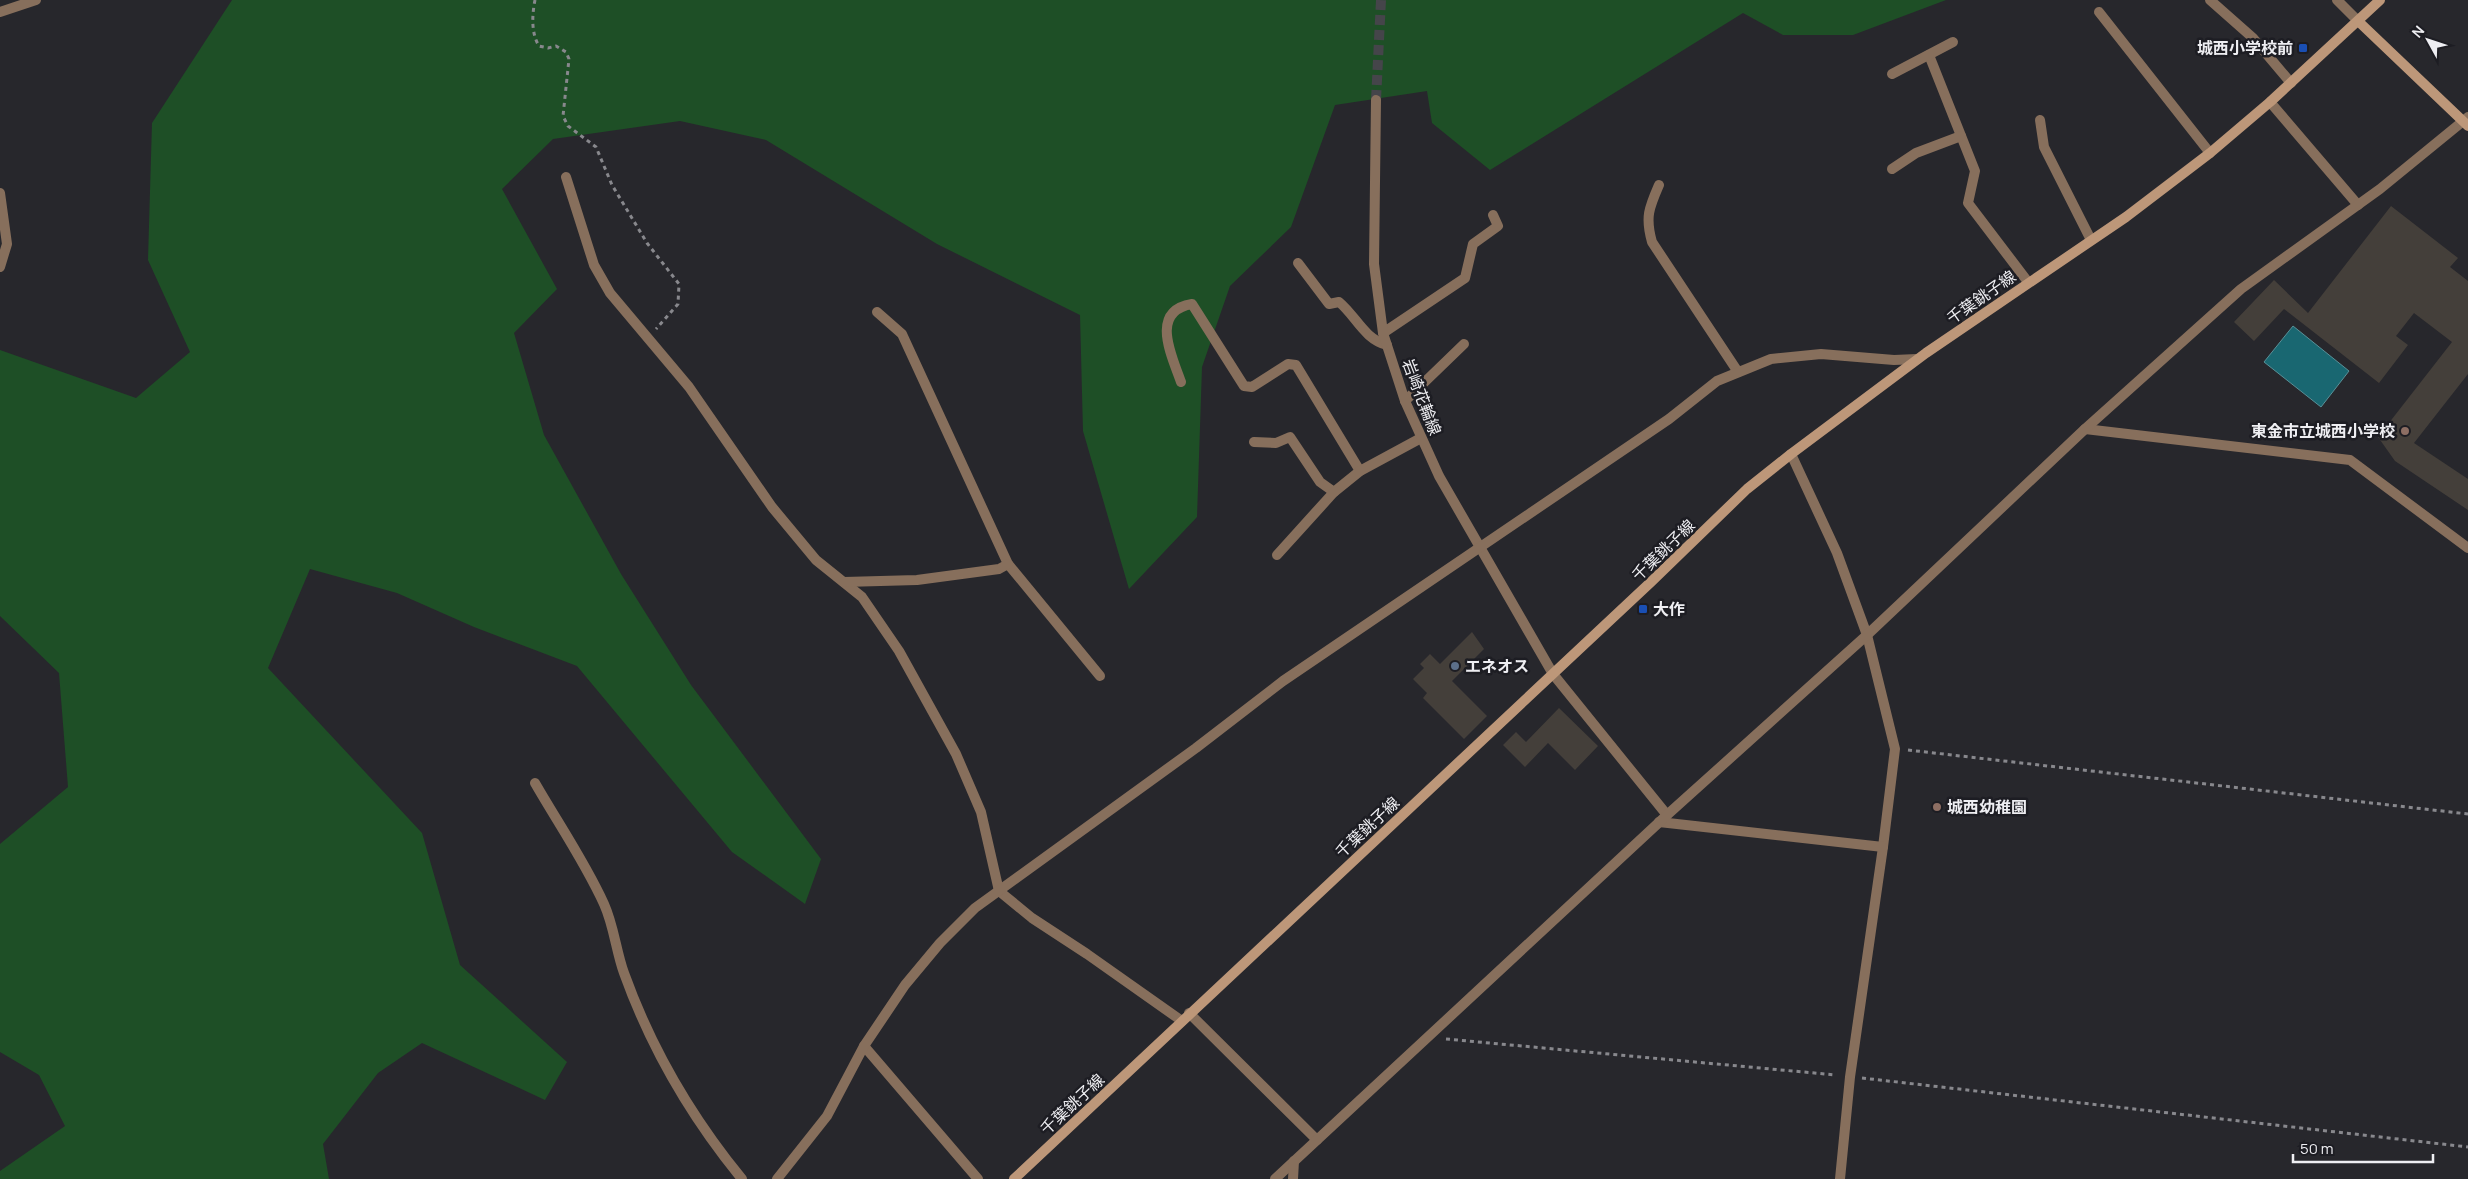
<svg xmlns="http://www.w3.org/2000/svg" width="2468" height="1179" font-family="Manrope,'Noto Sans JP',sans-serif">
<rect width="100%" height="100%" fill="#27272c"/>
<!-- green -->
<path fill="#1e4f26" d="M232,0H1946L1853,35H1783L1743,13L1490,170L1432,123L1427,91L1335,105L1291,227L1230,286L1202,367L1197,517L1129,589L1083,431L1080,315L937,244L766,140L680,121L553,139L502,189L557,289L514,333L544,435L621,574L691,685L821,859L805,904L732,852L577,666L474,627L397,593L310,569L268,668L422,833L460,965L567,1062L545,1100L422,1043L378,1073L323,1144L329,1179H0V1171L65,1126L39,1075L0,1052V844L68,787L59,673L0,616V350L136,398L190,352L148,260L152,123Z"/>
<!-- water -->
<path fill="#196771" stroke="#599098" d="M2293,326L2349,371L2321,407L2264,362Z"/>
<!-- building -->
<g fill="#443f3a">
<path d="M2391,206L2458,258L2450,267L2468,281V374L2414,443L2468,479V510L2395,461L2378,437L2452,342L2414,313L2396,336L2408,345L2379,383L2284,309L2254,341L2234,322L2274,280L2308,313Z"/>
<path d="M1472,632L1484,649L1452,681L1487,716L1464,739L1423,698L1427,693L1413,679L1424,668L1420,664L1430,654L1440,664Z"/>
<path d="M1559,708L1598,746L1575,770L1548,743L1525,767L1503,745L1516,732L1526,742Z"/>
</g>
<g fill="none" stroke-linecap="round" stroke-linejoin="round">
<!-- street-tunnel -->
<path stroke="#45454a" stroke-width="10" stroke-dasharray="10 5" stroke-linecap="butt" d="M1376,100L1381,0"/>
<!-- path -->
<g stroke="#88888d" stroke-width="3" stroke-dasharray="4 4" stroke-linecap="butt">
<path d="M535,0C532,15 531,33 539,46L548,48L556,46L566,52L569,59L563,116L568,126L596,147L612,185L647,243L679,284L678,304L656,329"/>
<path d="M1908,750L2468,814"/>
<path d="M1446,1039L1836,1075"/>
<path d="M1862,1078L2468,1147"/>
</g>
<!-- lane -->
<g stroke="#876f5c" stroke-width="10">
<path d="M2210,0L2253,38L2291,83"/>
<path d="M2099,12L2210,153"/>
<path d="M1929,55L1975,171L1968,203L2028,282"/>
<path d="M1892,74L1953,42"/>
<path d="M2270,102L2358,205"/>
<path d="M2040,120L2044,147L2091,240"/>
<path d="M1892,169L1916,153L1961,136"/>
<path d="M1298,263L1329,304L1339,302C1356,316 1364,339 1387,345"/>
<path d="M877,312L902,334L1008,564L1100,676"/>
<path d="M1383,333L1465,278L1473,244L1498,226L1493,215"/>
<path d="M1181,382C1172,356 1149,311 1192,304L1244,386L1252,387L1288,364L1296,365L1360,471"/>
<path d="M1405,401L1464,344"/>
<path d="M1254,442L1276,443L1290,437L1320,482L1334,492"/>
<path d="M1277,555L1334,492L1360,471L1421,438"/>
<path d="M535,783C558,823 585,862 604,904C614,926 616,951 624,973C651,1048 692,1118 742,1179"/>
<path d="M999,891L1032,918L1087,954L1182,1021"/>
<path d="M1189,1013L1317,1140"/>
</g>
<!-- street -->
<g stroke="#876f5c" stroke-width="10">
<path d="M2337,0L2358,21"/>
<path d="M0,12L36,0"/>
<path d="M1376,100L1374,264L1383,333L1405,401L1439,476L1553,674L1667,815"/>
<path d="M566,177L594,265L610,293L689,387L772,507L816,560L862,597L899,651L956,754L981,812L999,891"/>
<path d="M1659,185C1649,208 1645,217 1652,242L1738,372"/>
<path d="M0,193L7,244L0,267"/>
<path d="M2085,429L2350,460L2468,548"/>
<path d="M1791,454L1837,553L1867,635L1895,749L1883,847L1850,1077L1840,1179"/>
<path d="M844,582L917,580L999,569L1008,564"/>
<path d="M1659,822L1883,847"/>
<path d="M864,1046L978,1179"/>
<path d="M777,1179L827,1116L864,1046L905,985L940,943L975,908L1196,748L1283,681L1669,419L1717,381L1771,359L1821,354L1894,360L1917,359"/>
<path d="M1275,1179L1667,815L1867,635L2085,429L2241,289L2380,189L2468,117"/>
<path d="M1293,1179L1294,1161"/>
</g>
<!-- secondary -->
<g stroke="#bd9779" stroke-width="10">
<path d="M2358,21L2468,126"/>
<path d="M1014,1179L1652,581L1747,489L1791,454L1926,353L2126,217L2210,153L2270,102L2380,0"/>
</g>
</g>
<!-- markers -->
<g fill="#1a4fb4" stroke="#1d1d23" stroke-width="2">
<rect x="2298" y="43" width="10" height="10" rx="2.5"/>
<rect x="1638" y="604" width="10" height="10" rx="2.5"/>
</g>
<g fill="#8d6e63" stroke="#1d1d23" stroke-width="2">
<circle cx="2405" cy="431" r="5"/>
<circle cx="1937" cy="807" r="5"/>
</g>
<circle fill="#5c6f8a" stroke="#1d1d23" stroke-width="2" cx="1455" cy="666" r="5"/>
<g text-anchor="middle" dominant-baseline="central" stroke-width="5" stroke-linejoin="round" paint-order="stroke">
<!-- poi labels -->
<g font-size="16" font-weight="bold" fill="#eeeef2" stroke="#1d1d23" text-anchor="start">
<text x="2293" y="48" text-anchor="end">城西小学校前</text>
<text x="2395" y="431" text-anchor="end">東金市立城西小学校</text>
<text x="1653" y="609">大作</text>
<text x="1465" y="666">エネオス</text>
<text x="1947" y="807">城西幼稚園</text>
</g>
<!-- street labels -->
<g font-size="16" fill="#eeeef2" stroke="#1d1d23">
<text transform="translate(1981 297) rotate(-35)">千葉銚子線</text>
<text transform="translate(1422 397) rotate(69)">岩崎花輪線</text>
<text transform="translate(1663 550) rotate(-44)">千葉銚子線</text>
<text transform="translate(1367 827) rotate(-43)">千葉銚子線</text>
<text transform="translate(1072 1104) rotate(-43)">千葉銚子線</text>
</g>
</g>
<!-- north arrow -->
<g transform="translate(2428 40) rotate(310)" stroke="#1d1d23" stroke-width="4" paint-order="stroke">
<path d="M0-4L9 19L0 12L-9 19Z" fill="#eeeef2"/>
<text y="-8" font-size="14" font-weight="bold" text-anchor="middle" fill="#eeeef2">N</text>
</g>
<!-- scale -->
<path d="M2293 1154v8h140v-8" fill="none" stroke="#eeeef2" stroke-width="2.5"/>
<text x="2300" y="1154" font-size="15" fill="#eeeef2" stroke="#1d1d23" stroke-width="4" paint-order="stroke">50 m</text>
</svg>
